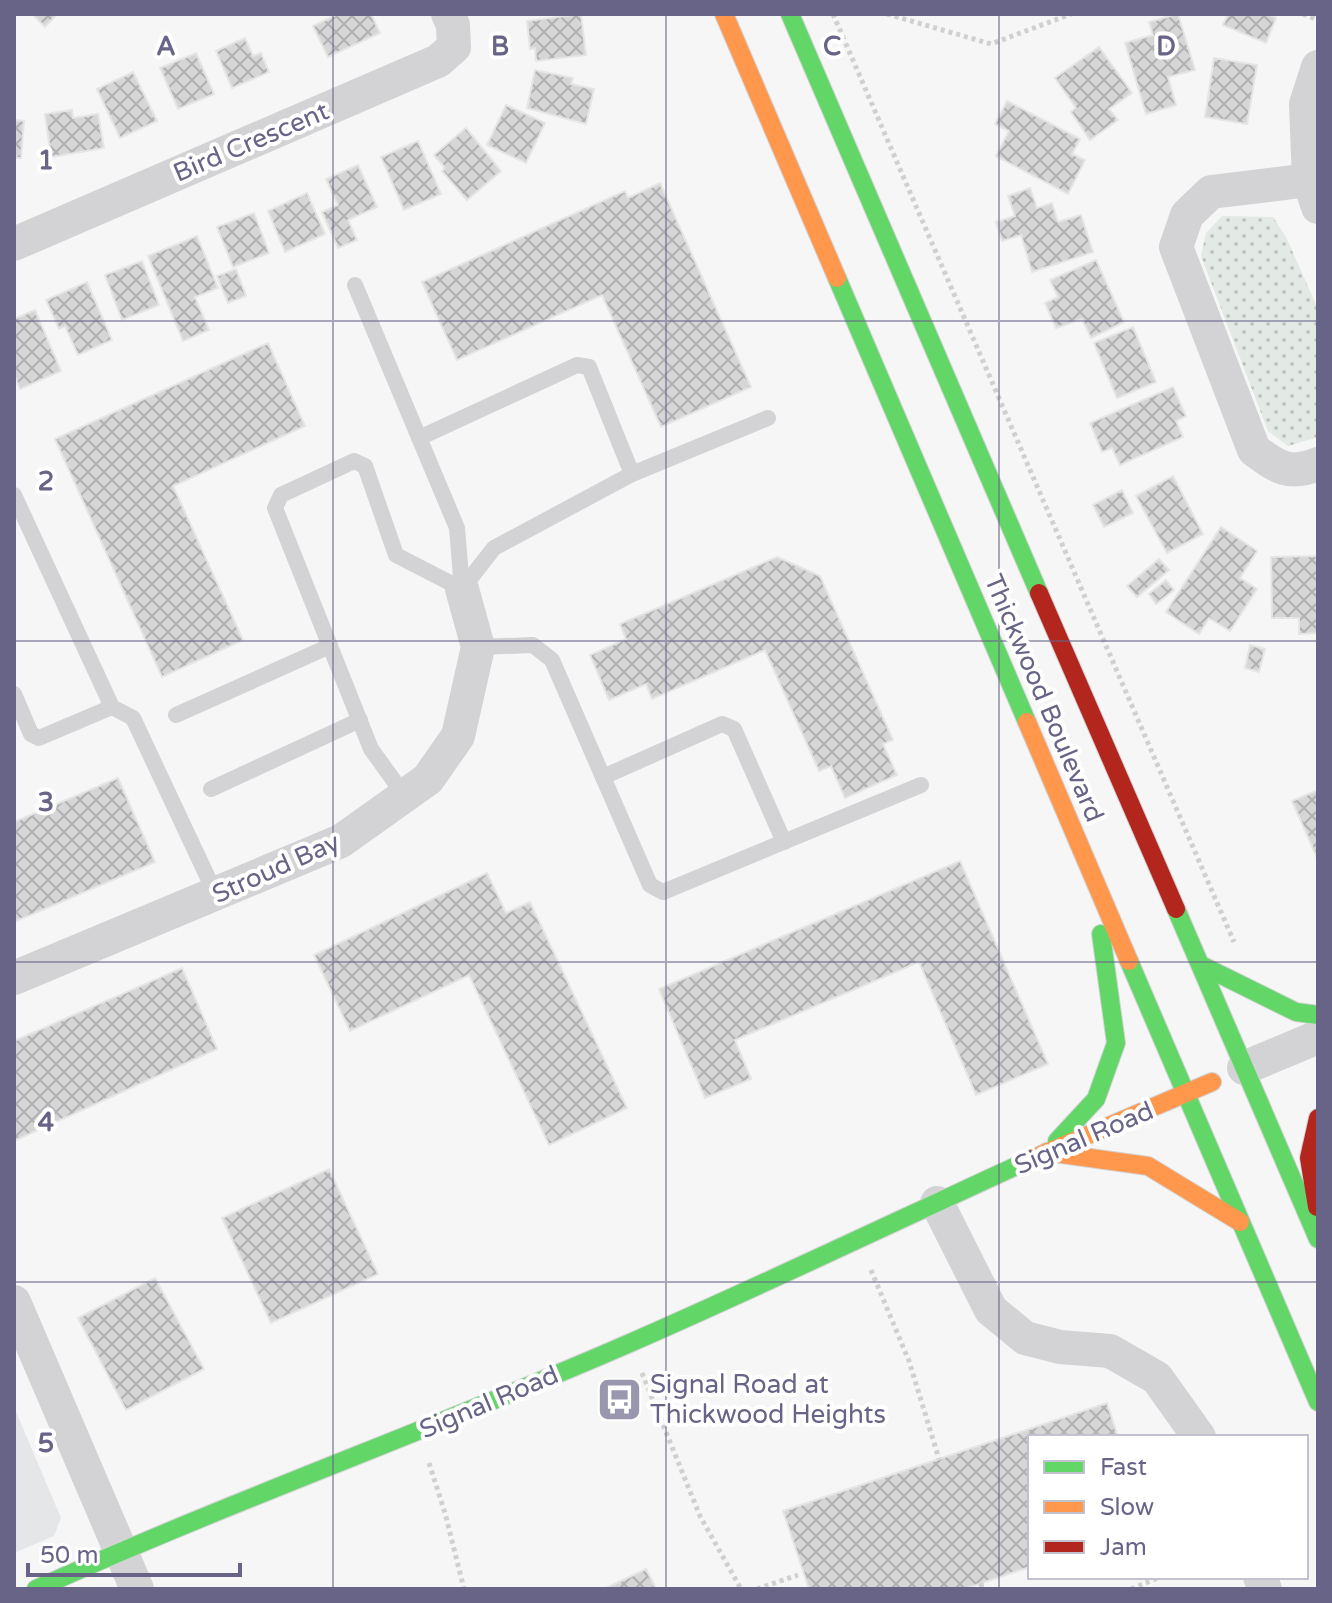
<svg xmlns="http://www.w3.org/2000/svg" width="1332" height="1603" font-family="'Varela Round',sans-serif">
<defs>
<pattern id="grass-dots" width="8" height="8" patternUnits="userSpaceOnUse" patternTransform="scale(2)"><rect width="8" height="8" fill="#e3e9e4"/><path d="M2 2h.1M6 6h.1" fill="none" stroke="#bcc0be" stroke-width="1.8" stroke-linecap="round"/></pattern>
<pattern id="building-cross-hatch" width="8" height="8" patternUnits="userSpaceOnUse" patternTransform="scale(2)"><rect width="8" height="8" fill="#d6d6d7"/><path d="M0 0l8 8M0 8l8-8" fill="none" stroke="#b1b1b4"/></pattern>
</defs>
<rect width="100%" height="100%" fill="#f5f6f5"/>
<!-- built -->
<path fill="#e5e6e7" d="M14,1407L61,1518L54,1536L14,1553Z"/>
<!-- grass -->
<path fill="url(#grass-dots)" d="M1222,216L1273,217L1286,237L1318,309V437L1288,446L1268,431L1201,256L1206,233Z"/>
<!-- building -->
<g fill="url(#building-cross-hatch)" stroke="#e4e6e4" stroke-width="2">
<path d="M32,14H57L45,27Z"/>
<path d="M338,14H371L380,33L328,57L313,26Z"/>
<path d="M581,14L586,55L536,61L535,48L530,49L527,21Z"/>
<path d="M1178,14L1195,70L1168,77L1176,105L1146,114L1125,43L1153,35L1149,22Z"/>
<path d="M1228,14H1267L1276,18L1266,43L1223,25Z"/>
<path d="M245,38L253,56L261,53L269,72L232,88L216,51Z"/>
<path d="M1099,47L1132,93L1109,109L1118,120L1090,140L1071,112L1076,108L1055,78Z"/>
<path d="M196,53L214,94L178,109L160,68Z"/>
<path d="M1214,58L1257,65L1247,124L1205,117Z"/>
<path d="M535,70L573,78L571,84L594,89L586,124L527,108Z"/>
<path d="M133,72L157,121L120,138L97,89Z"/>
<path d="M1007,101L1080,139L1072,154L1085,160L1068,194L996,156L1009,131L995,124Z"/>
<path d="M506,105L545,123L526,163L487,145Z"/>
<path d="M72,110L73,118L98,114L104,148L51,157L45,114Z"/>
<path d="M14,120L24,121L21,158H15L14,165Z"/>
<path d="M466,128L501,171L467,200L442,171L445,168L434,155Z"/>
<path d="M418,141L441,194L404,210L381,157Z"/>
<path d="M358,165L377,207L348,220L357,240L338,248L322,212L338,205L326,179Z"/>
<path d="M660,183L751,387L661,427L602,295L457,360L422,282L625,191L628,198Z"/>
<path d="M1030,188L1037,208L1052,203L1058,222L1081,215L1093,252L1032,272L1021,235L1002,241L996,222L1015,216L1008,196Z"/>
<path d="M307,193L325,234L285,252L268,211Z"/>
<path d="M254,213L269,253L233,267L217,227Z"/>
<path d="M197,236L218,288L195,297L209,330L183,341L148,256Z"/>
<path d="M1096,260L1124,322L1091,338L1082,319L1056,328L1045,303L1058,297L1050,280Z"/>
<path d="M142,261L159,305L122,320L105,275Z"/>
<path d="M236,269L246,296L228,303L217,276Z"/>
<path d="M87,282L112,340L78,355L65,326L59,329L46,300Z"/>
<path d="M35,310L61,371L20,389L14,374V319Z"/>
<path d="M1133,327L1156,382L1117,398L1094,343Z"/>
<path d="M268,343L305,426L173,486L243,640L162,677L55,439Z"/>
<path d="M1173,387L1186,416L1176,421L1183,437L1120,465L1112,448L1102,452L1090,423Z"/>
<path d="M1173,476L1203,534L1167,553L1136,496Z"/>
<path d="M1122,490L1133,513L1104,527L1093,505Z"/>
<path d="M1221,527L1257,551L1240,578L1257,589L1230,631L1209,618L1199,634L1166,612Z"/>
<path d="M1318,556V633L1299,634V618H1272L1271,557Z"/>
<path d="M777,557L820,576L893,740L883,744L897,775L845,798L831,766L819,771L765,650L652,699L646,684L609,700L590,655L626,639L620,624Z"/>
<path d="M1159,559L1169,570L1137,597L1127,586Z"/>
<path d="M1166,580L1174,590L1156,604L1149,594Z"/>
<path d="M1250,645L1265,649L1259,672L1245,668Z"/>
<path d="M118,778L155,862L14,922V822Z"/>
<path d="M1318,790V860L1292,801Z"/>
<path d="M960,861L1048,1064L976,1095L919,962L735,1040L751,1079L705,1098L659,989Z"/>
<path d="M487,873L506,913L530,902L627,1108L549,1145L469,975L350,1031L314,955Z"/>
<path d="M182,968L217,1049L14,1141V1041Z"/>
<path d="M329,1169L378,1274L271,1323L222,1218Z"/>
<path d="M155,1278L204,1369L126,1410L78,1318Z"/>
<path d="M1107,1403L1118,1437H1030V1567L964,1589H809L783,1511Z"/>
<path d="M646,1569L656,1589H604Z"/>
</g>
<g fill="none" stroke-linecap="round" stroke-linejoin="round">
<defs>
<g id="fast">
<path d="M790,14L1039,593"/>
<path d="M837,278L1027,722"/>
<path d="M1176,909L1318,1239"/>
<path d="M1129,961L1318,1402"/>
<path d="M1201,965L1296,1012L1318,1015"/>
<path d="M1057,1141L1096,1099L1116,1043L1101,934"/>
<path d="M36,1589C231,1501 433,1429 630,1343C763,1285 894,1222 1027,1161"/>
</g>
<g id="slow">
<path d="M724,14L837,278"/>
<path d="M1027,722L1129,961"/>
<path d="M1047,1152L1148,1166L1240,1222"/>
<path d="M1027,1161L1212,1082"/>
</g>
<g id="jam">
<path d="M1039,593L1176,909"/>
<path d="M1317,1207L1309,1158L1318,1118"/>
</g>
</defs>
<!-- fast casing -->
<use href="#fast" stroke="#d3d3d6" stroke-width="20"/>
<!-- slow casing -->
<use href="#slow" stroke="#d3d3d6" stroke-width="20"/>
<!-- jam casing -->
<use href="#jam" stroke="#d3d3d6" stroke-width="20"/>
<!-- path -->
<g stroke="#d0d0d0" stroke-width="5" stroke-dasharray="4 4" stroke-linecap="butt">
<path d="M833,14L1234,942"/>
<path d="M887,14L991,44L1071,14"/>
<path d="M1303,14L1318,20"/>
<path d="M871,1270L909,1361L939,1459"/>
<path d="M642,1373L700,1516L741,1589"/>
<path d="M429,1463L445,1513L464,1589"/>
<path d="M981,1583L982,1589"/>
<path d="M757,1589L798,1575"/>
<path d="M1131,1589L1160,1577"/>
</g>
<!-- lane -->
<g stroke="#d3d3d5" stroke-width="16">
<path d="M355,285L457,528L462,589"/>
<path d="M419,438L577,365L589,367L632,474L768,418"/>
<path d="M14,495L112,707L133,718L216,895"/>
<path d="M462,589L494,548L632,474"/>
<path d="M478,647L533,645L552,660L650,885L663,892L921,785"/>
<path d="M14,694L31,734L39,738L112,707"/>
<path d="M176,715L330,646"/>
<path d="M603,777L722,724L734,729L784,842"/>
<path d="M211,789L360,720"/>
<path d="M405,796L371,749L275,508L281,495L354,461L365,466L396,555L462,589"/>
</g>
<!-- street -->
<g stroke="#d3d3d5" stroke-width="34">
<path d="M1318,67L1306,104L1309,180L1318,207"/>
<path d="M1309,180L1211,192L1187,215L1176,247L1254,450C1277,467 1289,476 1318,464"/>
<path d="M14,244L438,61L454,47L453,25L448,14"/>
<path d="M14,978L341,841L428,779L458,736L478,647L462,589"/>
<path d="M1244,1068L1318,1037"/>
<path d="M937,1203L991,1310L1025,1338L1060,1347L1110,1351L1157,1378L1199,1437"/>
<path d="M14,1302L137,1589"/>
<path d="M1260,1577L1265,1589"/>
</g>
<!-- fast -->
<use href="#fast" stroke="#63d668" stroke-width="18"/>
<!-- slow -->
<use href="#slow" stroke="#ff974d" stroke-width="18"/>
<!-- jam -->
<use href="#jam" stroke="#b3261e" stroke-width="18"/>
</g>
<!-- grid -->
<path fill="none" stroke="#676487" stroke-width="2" stroke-opacity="0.55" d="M333,14V1589M666,14V1589M999,14V1589M14,321H1318M14,641H1318M14,962H1318M14,1282H1318"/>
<!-- icons -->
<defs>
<symbol id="bus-square" viewBox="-11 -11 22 22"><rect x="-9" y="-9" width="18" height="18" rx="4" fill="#9997ae" stroke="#fff"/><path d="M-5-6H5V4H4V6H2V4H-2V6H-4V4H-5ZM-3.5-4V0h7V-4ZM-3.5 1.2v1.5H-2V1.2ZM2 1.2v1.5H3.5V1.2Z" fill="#fff"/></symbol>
</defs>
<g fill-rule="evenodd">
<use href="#bus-square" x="594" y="1374" width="51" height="51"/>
</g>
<g text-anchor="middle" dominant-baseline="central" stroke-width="8" stroke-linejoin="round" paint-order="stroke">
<!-- street labels -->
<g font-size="26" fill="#676487" stroke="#fff">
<text transform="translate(251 142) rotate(-23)">Bird Crescent</text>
<text transform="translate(1044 698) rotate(67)">Thickwood Boulevard</text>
<text transform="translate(276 868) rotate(-24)">Stroud Bay</text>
<text transform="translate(1084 1138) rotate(-23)">Signal Road</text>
<text transform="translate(489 1402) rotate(-23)">Signal Road</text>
</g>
<!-- poi labels -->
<g font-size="26" fill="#676487" stroke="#fff" text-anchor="start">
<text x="650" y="1384">Signal Road at<tspan x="650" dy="30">Thickwood Heights</tspan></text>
</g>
</g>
<g font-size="26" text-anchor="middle" font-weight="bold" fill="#676487" stroke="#fff" stroke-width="8" stroke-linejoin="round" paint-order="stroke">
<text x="166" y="55">A</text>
<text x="500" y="55">B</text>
<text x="832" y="55">C</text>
<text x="1166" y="55">D</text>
<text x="46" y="169">1</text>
<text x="46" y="490">2</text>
<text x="46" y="811">3</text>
<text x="46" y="1131">4</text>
<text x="46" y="1452">5</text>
</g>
<!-- border -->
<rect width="1332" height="1603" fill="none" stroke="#676487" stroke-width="32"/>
<!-- legend -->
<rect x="1028" y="1435" width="280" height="144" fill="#ffffff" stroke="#c2c1cf" stroke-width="2"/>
<rect x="1044" y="1461" width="40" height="12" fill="#63d668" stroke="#c2c1cf" stroke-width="2"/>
<text x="1100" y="1475" font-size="24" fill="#676487">Fast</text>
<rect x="1044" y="1501" width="40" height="12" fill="#ff974d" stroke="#c2c1cf" stroke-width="2"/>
<text x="1100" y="1515" font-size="24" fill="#676487">Slow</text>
<rect x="1044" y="1541" width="40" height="12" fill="#b3261e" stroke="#c2c1cf" stroke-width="2"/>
<text x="1100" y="1555" font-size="24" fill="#676487">Jam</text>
<!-- scale -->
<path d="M28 1563v12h212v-12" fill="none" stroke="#676487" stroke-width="4"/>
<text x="40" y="1563" font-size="24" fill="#676487" stroke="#ffffff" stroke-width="6" paint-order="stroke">50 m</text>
</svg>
